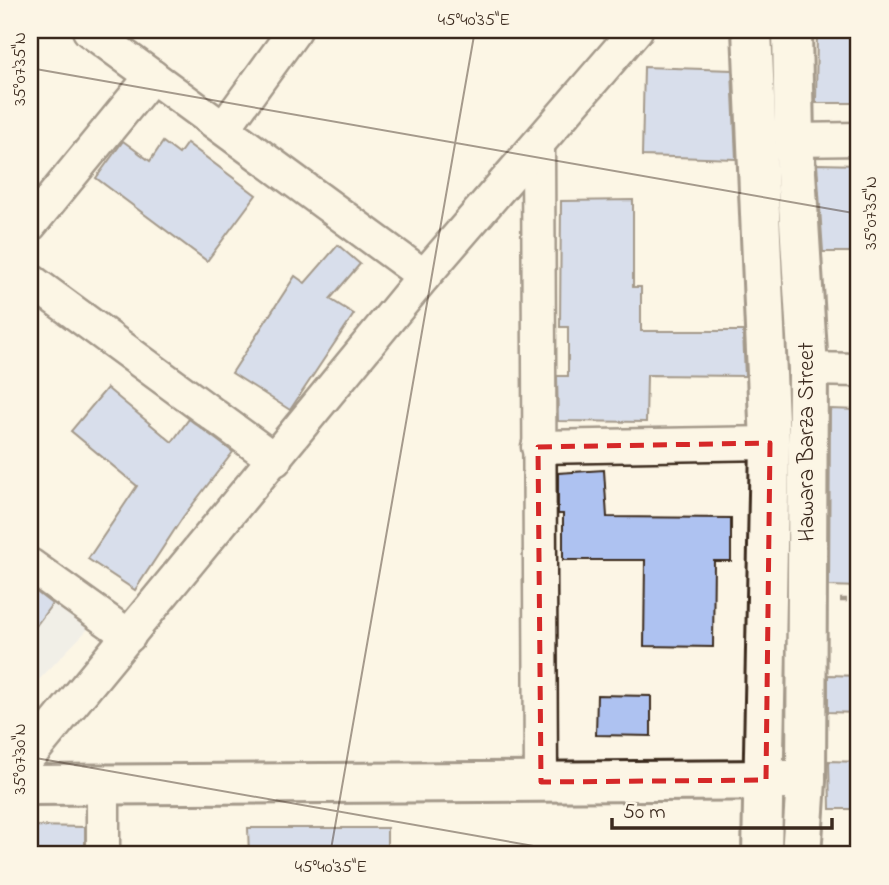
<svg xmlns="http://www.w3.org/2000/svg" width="889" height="885" font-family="'Indie Flower',sans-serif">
<rect width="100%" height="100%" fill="#fcf5e5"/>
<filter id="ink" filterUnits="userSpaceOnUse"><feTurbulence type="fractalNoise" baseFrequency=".0143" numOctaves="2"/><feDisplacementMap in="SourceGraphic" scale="14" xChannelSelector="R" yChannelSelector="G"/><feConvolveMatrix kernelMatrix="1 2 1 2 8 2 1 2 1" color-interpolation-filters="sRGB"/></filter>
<g filter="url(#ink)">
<!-- built -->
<path fill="#e5e6e9" d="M30,587L88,629L30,689Z"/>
<!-- building -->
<g fill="#aec2f1" stroke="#3b2a1e" stroke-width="2">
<path d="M817,30H859V103H816Z"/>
<path d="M644,67L732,70L736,159L642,156Z"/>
<path d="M123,141L150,161L163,142L179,154L187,143L256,195L207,261L96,178Z"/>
<path d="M817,164L859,165V252H823Z"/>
<path d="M633,200V287H641V331H743L745,376L647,375L646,422L558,421L557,376H568V327H560L561,201Z"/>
<path d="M338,245L360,264L330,299L354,314L290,410L232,373L295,276L305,283Z"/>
<path d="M107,388L172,442L189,419L233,452L183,517L135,590L88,559L137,486L71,431Z"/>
<path d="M830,409L859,410V587L829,586Z"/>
<path d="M604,470L607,517L731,518V561H714L713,647L644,646L645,560H563V514H558V473Z"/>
<path d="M30,587L52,604L30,634Z"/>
<path d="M828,675L859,676V713L828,712Z"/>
<path d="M597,695L651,696V736L596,735Z"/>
<path d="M829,761L859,762V809H830Z"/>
<path d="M30,826L85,827V855H30Z"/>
<path d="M248,828H387V855H249Z"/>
</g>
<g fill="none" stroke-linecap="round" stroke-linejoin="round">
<defs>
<g id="street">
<path d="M89,30L424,276"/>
<path d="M224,128L295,30"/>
<path d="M794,140L859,139"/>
<path d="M538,147L541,782"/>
<path d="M30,225L152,76"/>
<path d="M30,280L275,460"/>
<path d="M808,369L859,370"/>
<path d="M538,447L770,443"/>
<path d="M30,565L129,636"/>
<path d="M30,755L424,276L636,30"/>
<path d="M103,855V784"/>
</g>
<g id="secondary">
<path d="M752,30L770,443L762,855"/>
<path d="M792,30L794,140L808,369L806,781L801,855"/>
<path d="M30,785L791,780"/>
</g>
</defs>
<!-- street casing -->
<use href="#street" stroke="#3b2a1e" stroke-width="37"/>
<!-- secondary casing -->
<use href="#secondary" stroke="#3b2a1e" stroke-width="44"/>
<!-- path -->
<path stroke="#3b2a1e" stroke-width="4.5" stroke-dasharray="7 5" stroke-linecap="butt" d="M840,600H859"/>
<!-- street -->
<use href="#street" stroke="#fcf5e5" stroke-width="32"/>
<!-- secondary -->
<use href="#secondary" stroke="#fcf5e5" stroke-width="38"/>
</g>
</g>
<!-- marked area -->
<path d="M0 0H889V885H0ZM770,443L766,780L541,782L538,447Z" fill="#fcf5e5" fill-opacity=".55" fill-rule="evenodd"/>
<path fill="none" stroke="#d62828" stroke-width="5" stroke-dasharray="14 9" stroke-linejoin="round" d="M770,443L766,780L541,782L538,447Z"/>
<!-- ticks -->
<path fill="none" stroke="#3b2a1e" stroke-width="2" stroke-opacity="0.45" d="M30,68L859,214M30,757L585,855M330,855L475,30"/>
<g text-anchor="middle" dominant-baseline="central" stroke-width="5" stroke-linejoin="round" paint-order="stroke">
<!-- street labels -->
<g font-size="23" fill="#3b2a1e" stroke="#fcf5e5">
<text transform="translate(807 442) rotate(-90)">Hawara Barza Street</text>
</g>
</g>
<!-- margin -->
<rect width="889" height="885" fill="none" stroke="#fcf5e5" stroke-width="77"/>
<!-- scale -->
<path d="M612 818v10h220v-10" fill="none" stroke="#3b2a1e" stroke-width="3.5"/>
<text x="623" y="818" font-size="21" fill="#3b2a1e" stroke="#fcf5e5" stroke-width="5" paint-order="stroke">50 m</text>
<rect x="38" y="38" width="812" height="808" fill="none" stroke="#3b2a1e" stroke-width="2.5"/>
<g font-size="18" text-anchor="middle" fill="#3b2a1e">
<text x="474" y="25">45°40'35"E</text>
<text transform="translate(19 69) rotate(-90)" y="6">35°07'35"N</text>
<text transform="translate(870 213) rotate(-90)" y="6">35°07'35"N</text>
<text transform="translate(19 759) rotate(-90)" y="6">35°07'30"N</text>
<text x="331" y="872">45°40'35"E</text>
</g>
</svg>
